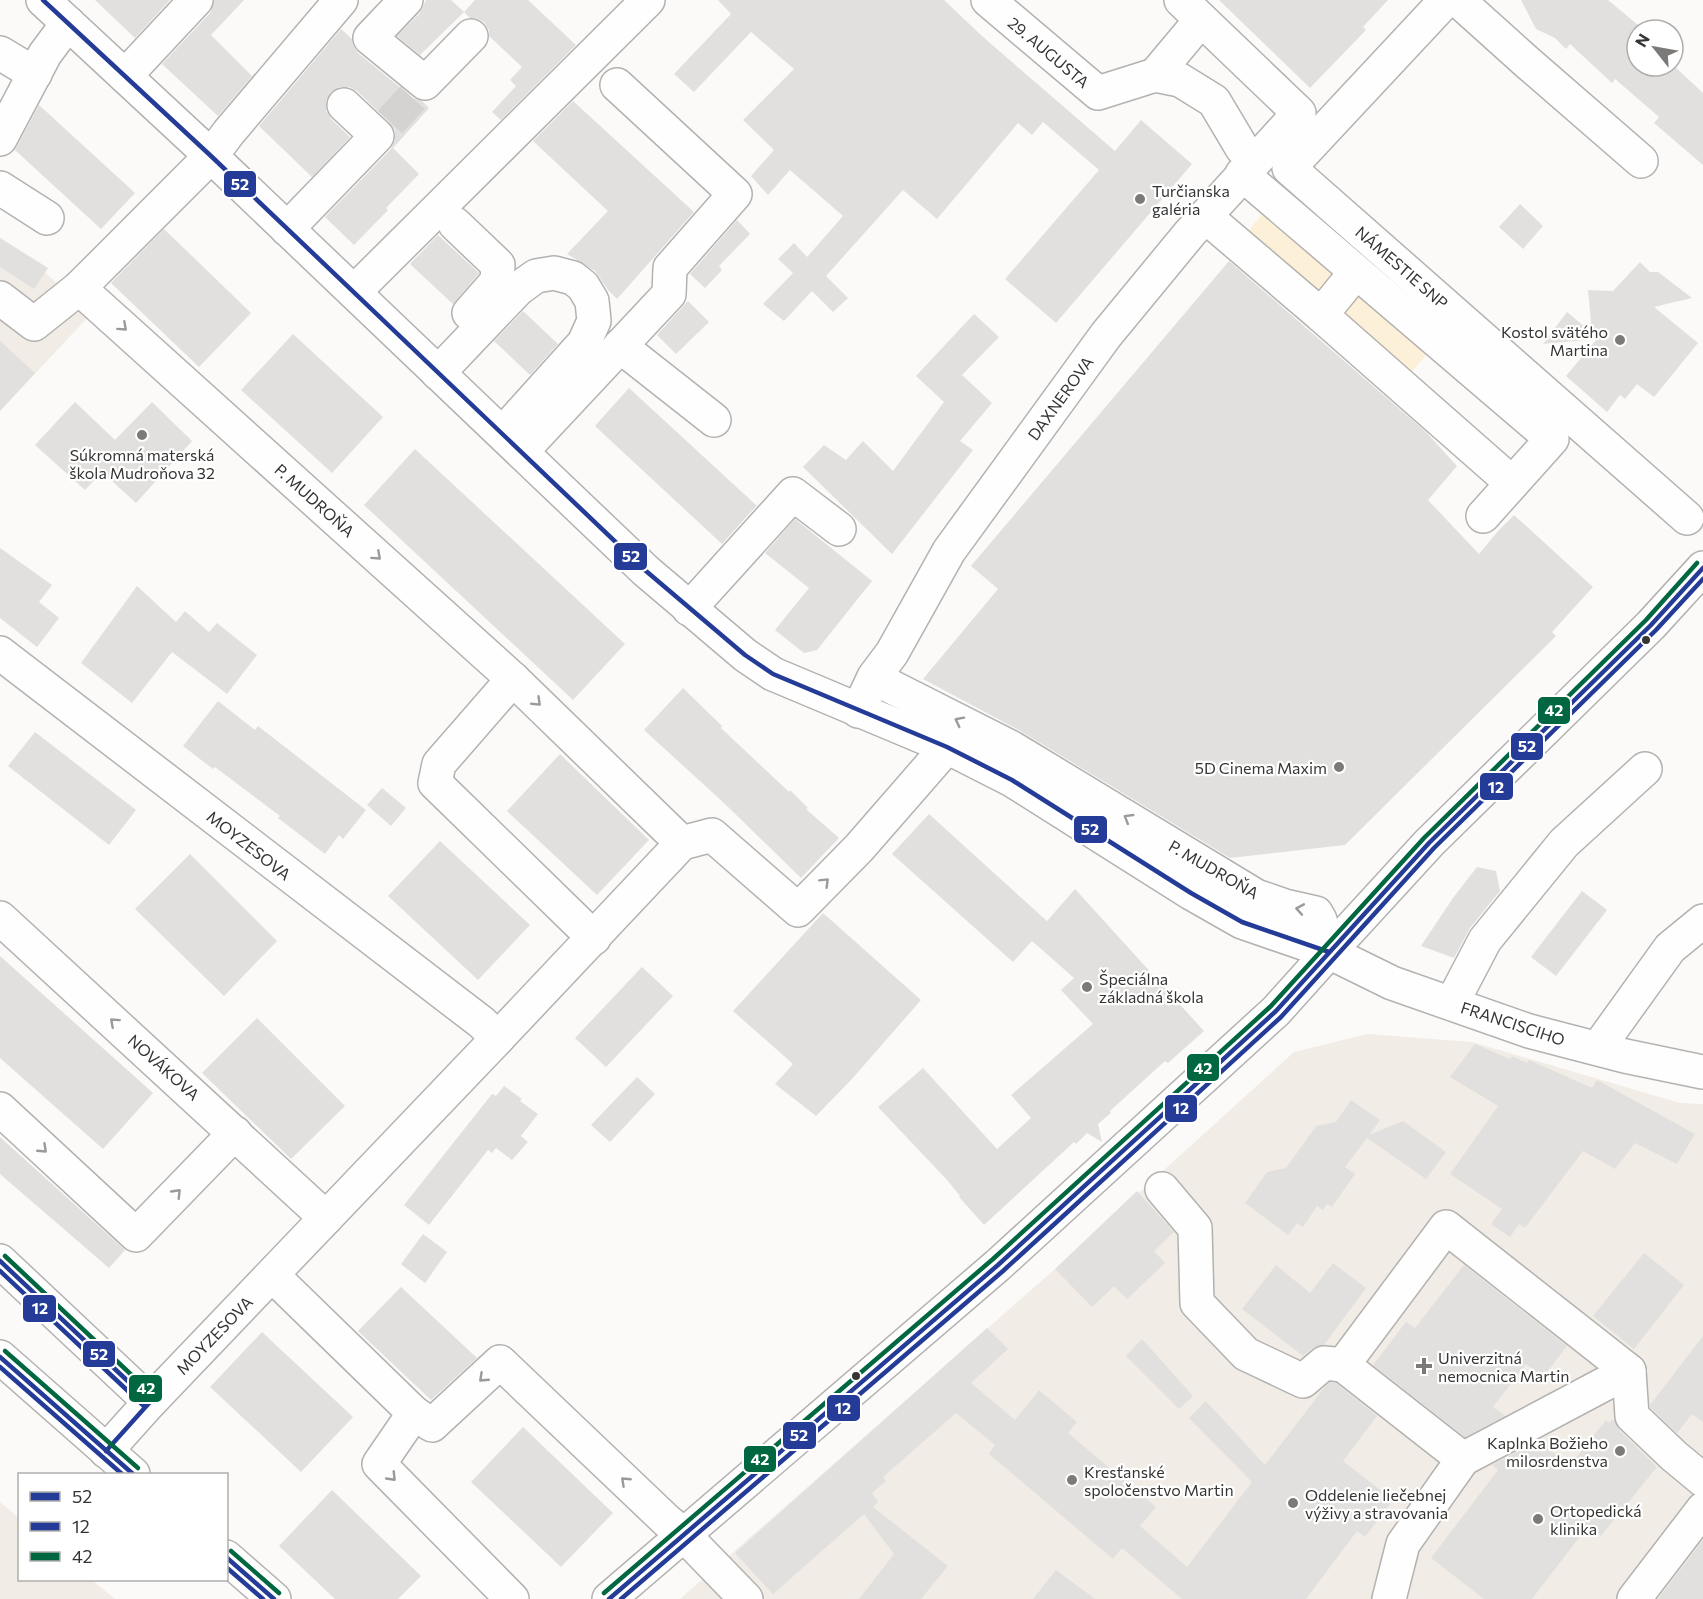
<svg xmlns="http://www.w3.org/2000/svg" width="1703" height="1599" font-family="Commissioner,sans-serif">
<rect width="100%" height="100%" fill="#fcfaf8"/>
<!-- built -->
<g fill="#f1ece5">
<path d="M0,238L29,257L90,315L0,411Z"/>
<path d="M1367,1034L1472,1042L1680,1103L1703,1104V1599H680L1055,1269L1294,1052Z"/>
<path d="M0,1502L19,1518L20,1580H92L115,1599H0Z"/>
</g>
<!-- green -->
<g fill="#fdf0d8">
<path d="M1264,211L1338,272L1316,298L1243,238Z"/>
<path d="M1361,292L1430,350L1408,377L1338,318Z"/>
</g>
<!-- building -->
<g fill="#e2e0de">
<path d="M95,0H170L135,38Z"/>
<path d="M214,0H244L211,35L252,76L218,116L162,64L210,13Z"/>
<path d="M426,0H451L464,12L420,55L397,36L420,13Z"/>
<path d="M475,0H528L576,45L501,120L492,112L516,86L510,80L522,67L489,36V30L484,22L476,18H470L464,12Z"/>
<path d="M718,0H944L982,36L1115,151L1141,120L1192,164L1056,323L1005,279L1099,170L1043,122L1032,135L1018,123L937,219L903,190L826,276L848,298L833,312L812,291L784,321L763,304L793,273L778,259L794,243L807,257L843,216L790,170L768,195L751,176L774,150L743,120L794,69L751,32L694,92L674,74L731,14Z"/>
<path d="M1219,0H1388L1363,27L1366,30L1310,88Z"/>
<path d="M1521,0H1608L1644,30H1636L1637,66L1673,65L1703,93V165L1654,123L1659,117L1615,79L1612,83L1570,44L1566,49L1555,38L1536,29Z"/>
<path d="M341,29L352,39L353,45L358,53L413,98L422,101L429,108L393,148L419,174L386,208L388,210L354,245L325,217L391,149L395,140V130L390,123L357,91L349,87H339L331,92L326,100V111L331,119L350,137L312,177L259,126Z"/>
<path d="M573,101L694,212L617,299L608,290L595,271L567,254L608,211L533,141Z"/>
<path d="M39,105L135,193L101,229L15,150Z"/>
<path d="M1520,204L1543,226L1523,249L1499,227Z"/>
<path d="M737,220L750,234L719,266L722,270L705,288L690,274Z"/>
<path d="M164,229L251,313L199,367L111,283Z"/>
<path d="M438,235L479,273L453,304L410,264Z"/>
<path d="M0,238L48,268L34,289L0,267Z"/>
<path d="M1229,261L1426,432L1457,466L1428,500L1479,554L1499,530L1514,515L1593,587L1552,632L1556,636L1345,845L1230,858L1022,732L923,679L998,589L971,566Z"/>
<path d="M1640,262L1650,272H1658L1692,298L1654,307L1698,343L1654,397L1637,384L1625,399L1620,395L1607,412L1566,376L1597,339L1543,344L1567,312L1592,333L1588,290L1613,291Z"/>
<path d="M688,301L709,322L676,354L657,335Z"/>
<path d="M523,311L558,344L530,375L494,341Z"/>
<path d="M974,314L999,337L962,375L992,403L960,441L973,450L892,554L803,467L824,445L846,460L863,441L893,471L944,402L916,376Z"/>
<path d="M293,334L383,417L332,473L241,390Z"/>
<path d="M0,341L35,373L0,411Z"/>
<path d="M629,388L757,506L758,504L722,544L595,426Z"/>
<path d="M75,402L115,440L152,402L192,441L136,503L102,472L85,490L35,445Z"/>
<path d="M415,449L625,644L573,700L364,505Z"/>
<path d="M795,519L872,581L817,650L804,653L775,630L809,588L765,553Z"/>
<path d="M0,548L52,585L39,602L59,618L37,647L0,618Z"/>
<path d="M137,586L176,622L185,611L209,632L217,623L257,655L227,694L172,652L132,703L81,663Z"/>
<path d="M683,688L722,726L721,728L789,792L790,790L808,808L806,809L839,838L801,878L724,803L644,730Z"/>
<path d="M218,701L255,730L258,726L366,810L343,839L339,835L325,854L278,818L280,816L215,767L213,769L183,746Z"/>
<path d="M35,732L136,810L109,845L8,766Z"/>
<path d="M560,754L649,840L597,895L507,811Z"/>
<path d="M382,788L406,808L391,826L367,805Z"/>
<path d="M929,814L1047,921L1075,889L1204,1031L1168,1063L1165,1061L1110,1111L1111,1113L1098,1124L1102,1142L1087,1133L1076,1144L1074,1142L984,1225L959,1197L960,1196L947,1180L878,1107L923,1068L997,1149L1031,1118L1011,1095L1093,1024L1061,990L1074,978L1032,941L1013,962L892,854Z"/>
<path d="M440,841L530,925L478,980L388,896Z"/>
<path d="M190,854L277,941L224,996L135,909Z"/>
<path d="M1477,867L1496,871L1500,891L1470,928L1454,958L1421,946L1453,898Z"/>
<path d="M1582,891L1607,910L1556,976L1531,957Z"/>
<path d="M823,913L921,1000L852,1079L816,1116L775,1084L793,1064L733,1011Z"/>
<path d="M0,956L153,1093L103,1149L0,1058Z"/>
<path d="M642,967L673,996L606,1067L575,1038Z"/>
<path d="M257,1018L345,1106L291,1159L202,1073Z"/>
<path d="M1475,1044L1510,1059L1512,1056L1527,1063L1529,1060L1592,1088L1597,1080L1695,1134L1677,1164L1635,1143L1615,1169L1583,1151L1525,1228L1519,1224L1510,1237L1491,1224L1502,1209L1450,1174L1498,1106L1450,1077Z"/>
<path d="M637,1077L655,1094L610,1142L591,1125Z"/>
<path d="M504,1086L522,1099L520,1101L538,1114L521,1136L528,1142L512,1160L496,1148L492,1153L488,1150L429,1225L404,1205L492,1094L496,1096Z"/>
<path d="M1351,1100L1380,1120L1369,1135L1403,1121L1446,1152L1426,1179L1367,1138L1345,1167L1355,1174L1332,1207L1327,1204L1323,1210L1317,1206L1303,1227L1297,1223L1288,1235L1245,1203L1267,1172L1286,1168L1316,1126L1336,1122Z"/>
<path d="M0,1137L125,1250L109,1268L0,1174Z"/>
<path d="M1137,1191L1174,1232L1154,1251L1165,1263L1127,1299L1114,1286L1092,1307L1055,1269Z"/>
<path d="M423,1234L447,1252L425,1283L401,1264Z"/>
<path d="M1644,1253L1684,1285L1634,1349L1593,1316Z"/>
<path d="M1333,1263L1366,1288L1324,1345L1312,1348L1303,1356L1242,1309L1276,1265L1310,1293Z"/>
<path d="M1464,1265L1567,1346L1543,1377L1526,1364L1493,1407L1505,1416L1465,1437L1373,1365L1406,1322L1415,1328Z"/>
<path d="M401,1287L477,1358L431,1400L358,1331Z"/>
<path d="M987,1328L1008,1349L971,1383L1015,1420L1039,1390L1077,1422L1068,1433L1156,1507L1140,1526L1187,1567L1252,1482L1189,1418L1206,1401L1265,1465L1324,1388L1330,1382L1336,1383L1377,1416L1343,1461L1393,1500L1365,1537L1357,1531L1306,1599H1182L1122,1548L1113,1559L989,1454L995,1445L956,1413L883,1477L886,1481L872,1493L878,1502L873,1507L948,1566L921,1599H859L894,1554L864,1514L773,1594L735,1553Z"/>
<path d="M262,1332L353,1417L301,1472L210,1387Z"/>
<path d="M1703,1336V1422L1692,1414L1677,1433L1650,1407V1405Z"/>
<path d="M1142,1339L1193,1396L1179,1409L1126,1356Z"/>
<path d="M1606,1420L1610,1423L1612,1420H1615L1619,1430L1657,1467L1601,1536L1588,1526L1532,1599H1484L1431,1558L1498,1470L1492,1465L1538,1441L1570,1465Z"/>
<path d="M523,1427L613,1513L561,1567L471,1482Z"/>
<path d="M332,1490L421,1576L398,1599H335L279,1546Z"/>
<path d="M1703,1540V1599H1658Z"/>
<path d="M1056,1570L1095,1599H1033Z"/>
</g>
<g fill="none" stroke-linecap="round" stroke-linejoin="round">
<!-- minor-tunnel -->
<path stroke="#d4d3d1" stroke-width="33" stroke-dasharray="33 16" stroke-linecap="butt" d="M390,122L415,95"/>
<defs>
<g id="minor">
<path d="M406,0L370,38L425,83L471,36"/>
<path d="M988,0L1098,93L1155,75L1180,80L1214,101L1242,148L1253,161"/>
<path d="M1446,0L1289,168L1687,518"/>
<path d="M1458,0L1528,63L1641,161"/>
<path d="M0,53L35,74"/>
<path d="M1155,75L1201,20"/>
<path d="M125,76L196,0"/>
<path d="M0,139L45,54L68,23"/>
<path d="M1242,174L1552,439L1483,516"/>
<path d="M0,188L47,218"/>
<path d="M1205,216L1321,315L1356,272"/>
<path d="M455,224L498,265L497,281L469,313"/>
<path d="M287,229L377,136L344,105"/>
<path d="M79,288L513,679L682,843"/>
<path d="M354,292L648,0"/>
<path d="M0,298L34,324L79,288L211,156L229,132L341,0"/>
<path d="M1321,315L1512,483"/>
<path d="M620,346L714,420"/>
<path d="M438,373L518,289L536,276L554,273L573,278L583,286L592,301L594,321L584,343L503,433"/>
<path d="M522,451L669,294L670,268L735,194L617,85"/>
<path d="M689,609L793,494L839,529"/>
<path d="M0,653L481,1022L498,1038L150,1402L106,1451"/>
<path d="M874,678L1012,748L1256,896L1285,906L1316,913L1320,920L1329,952"/>
<path d="M513,679L439,764L435,783L594,938"/>
<path d="M858,711L874,677L892,653L949,551L1106,335L1190,233L1299,113L1181,0"/>
<path d="M0,918L326,1218"/>
<path d="M1329,952L1392,983L1529,1031L1625,1056L1703,1072"/>
<path d="M1452,1003L1485,940L1564,843L1645,769"/>
<path d="M498,1038L682,843L712,835L798,910L859,848L947,747"/>
<path d="M1598,1048L1670,948L1703,921"/>
<path d="M0,1109L136,1235L235,1133"/>
<path d="M1162,1189L1195,1228L1197,1303L1246,1354L1303,1381L1324,1363L1343,1365"/>
<path d="M0,1261L150,1402"/>
<path d="M272,1275L414,1413L432,1425L500,1362L667,1521L684,1535L746,1599"/>
<path d="M0,1357L133,1474"/>
<path d="M414,1413L379,1464L512,1599"/>
<path d="M1463,1459L1629,1371"/>
<path d="M226,1557L274,1599"/>
<path d="M609,1599L998,1265L1276,1011L1329,952"/>
<path d="M1389,1599L1403,1544L1463,1459L1343,1365L1446,1227L1629,1371L1632,1416L1674,1456L1703,1480"/>
<path d="M1634,1599L1703,1509"/>
</g>
<path id="major" d="M43,0L211,156L646,571L745,655L773,674L947,747L1012,780L1191,893L1242,922L1329,952L1429,843L1651,625L1703,568"/>
</defs>
<!-- minor casing -->
<use href="#minor" stroke="#b3b2b0" stroke-width="36"/>
<!-- major casing -->
<use href="#major" stroke="#b3b2b0" stroke-width="36"/>
<!-- minor -->
<use href="#minor" stroke="#fffefe" stroke-width="33"/>
<!-- major -->
<use href="#major" stroke="#fffefe" stroke-width="33"/>
<defs>
<g id="bus-1">
<path d="M43,0L211,156L646,571L745,655L773,674L947,747L1012,780L1191,893L1242,922L1329,952"/>
<path d="M0,1261L150,1402L106,1451"/>
<path d="M0,1357L133,1474"/>
<path d="M226,1557L274,1599"/>
<path d="M609,1599L998,1265L1276,1011L1429,843L1651,625L1703,568"/>
</g>
<g id="bus-2">
<path d="M0,1271L145,1407"/>
<path d="M0,1367L122,1474"/>
<path d="M226,1567L263,1599"/>
<path d="M621,1599L1003,1271L1281,1017L1434,848L1656,630L1703,579"/>
</g>
<g id="bus-3">
<path d="M5,1256L155,1397"/>
<path d="M5,1351L138,1468"/>
<path d="M231,1551L279,1593"/>
<path d="M604,1593L993,1259L1271,1006L1424,838L1646,620L1697,563"/>
</g>
</defs>
<!-- bus-1 casing -->
<use href="#bus-1" stroke="#fff" stroke-width="9"/>
<!-- bus-2 casing -->
<use href="#bus-2" stroke="#fff" stroke-width="9"/>
<!-- bus-3 casing -->
<use href="#bus-3" stroke="#fff" stroke-width="9"/>
<!-- bus-1 -->
<use href="#bus-1" stroke="#243c98" stroke-width="4.5"/>
<!-- bus-2 -->
<use href="#bus-2" stroke="#243c98" stroke-width="4.5"/>
<!-- bus-3 -->
<use href="#bus-3" stroke="#006740" stroke-width="4.5"/>
</g>
<!-- one-way arrows -->
<defs><path id="oneway-chevron" d="M-2-3.5L2.5 0L-2 3.5" fill="none" stroke-width="1.6" stroke-linecap="round" stroke-linejoin="round" transform="scale(1.5)"/></defs>
<g stroke="#9a9a98">
<use href="#oneway-chevron" transform="translate(123 327) rotate(42)"/>
<use href="#oneway-chevron" transform="translate(377 556) rotate(42)"/>
<use href="#oneway-chevron" transform="translate(537 702) rotate(44)"/>
<use href="#oneway-chevron" transform="translate(959 721) rotate(-153)"/>
<use href="#oneway-chevron" transform="translate(1128 818) rotate(-149)"/>
<use href="#oneway-chevron" transform="translate(825 882) rotate(-45)"/>
<use href="#oneway-chevron" transform="translate(1300 909) rotate(-170)"/>
<use href="#oneway-chevron" transform="translate(114 1022) rotate(-138)"/>
<use href="#oneway-chevron" transform="translate(43 1149) rotate(43)"/>
<use href="#oneway-chevron" transform="translate(177 1193) rotate(-46)"/>
<use href="#oneway-chevron" transform="translate(483 1378) rotate(137)"/>
<use href="#oneway-chevron" transform="translate(392 1477) rotate(46)"/>
<use href="#oneway-chevron" transform="translate(625 1481) rotate(-137)"/>
</g>
<!-- markers -->
<g fill="#7b7a78" stroke="#fff" stroke-width="2">
<circle cx="1140" cy="199" r="6"/>
<circle cx="1620" cy="340" r="6"/>
<circle cx="142" cy="435" r="6"/>
<circle cx="1339" cy="767" r="6"/>
<circle cx="1087" cy="987" r="6"/>
<path d="M1421 1357h6v6h6v6h-6v6h-6v-6h-6v-6h6z"/>
<circle cx="1620" cy="1451" r="6"/>
<circle cx="1072" cy="1480" r="6"/>
<circle cx="1293" cy="1503" r="6"/>
<circle cx="1538" cy="1519" r="6"/>
</g>
<g fill="#363533" stroke="#fff" stroke-width="2">
<circle cx="1646" cy="640" r="5"/>
<circle cx="856" cy="1376" r="5"/>
</g>
<g text-anchor="middle" dominant-baseline="central" stroke-width="4.5" stroke-linejoin="round" paint-order="stroke">
<!-- street labels -->
<g font-size="16" fill="#363533" stroke="#fff">
<text transform="translate(1049 52) rotate(40)">29. AUGUSTA</text>
<text transform="translate(1402 267) rotate(41)">NÁMESTIE SNP</text>
<text transform="translate(1060 398) rotate(-54)">DAXNEROVA</text>
<text transform="translate(315 500) rotate(42)">P. MUDROŇA</text>
<text transform="translate(249 845) rotate(38)">MOYZESOVA</text>
<text transform="translate(1214 869) rotate(30)">P. MUDROŇA</text>
<text transform="translate(1513 1023) rotate(18)">FRANCISCIHO</text>
<text transform="translate(164 1067) rotate(42)">NOVÁKOVA</text>
<text transform="translate(214 1335) rotate(-46)">MOYZESOVA</text>
</g>
<!-- poi labels -->
<g font-size="16" fill="#363533" stroke="#fff" text-anchor="start">
<text x="1152" y="190">Turčianska<tspan x="1152" dy="18">galéria</tspan></text>
<text x="1608" y="331" text-anchor="end">Kostol svätého<tspan x="1608" dy="18">Martina</tspan></text>
<text x="142" y="454" text-anchor="middle">Súkromná materská<tspan x="142" dy="18">škola Mudroňova 32</tspan></text>
<text x="1327" y="767" text-anchor="end">5D Cinema Maxim</text>
<text x="1099" y="978">Špeciálna<tspan x="1099" dy="18">základná škola</tspan></text>
<text x="1438" y="1357">Univerzitná<tspan x="1438" dy="18">nemocnica Martin</tspan></text>
<text x="1608" y="1442" text-anchor="end">Kaplnka Božieho<tspan x="1608" dy="18">milosrdenstva</tspan></text>
<text x="1084" y="1471">Kresťanské<tspan x="1084" dy="18">spoločenstvo Martin</tspan></text>
<text x="1305" y="1494">Oddelenie liečebnej<tspan x="1305" dy="18">výživy a stravovania</tspan></text>
<text x="1550" y="1510">Ortopedická<tspan x="1550" dy="18">klinika</tspan></text>
</g>
</g>
<g stroke="#fff" stroke-width="2">
<rect x="223" y="170" width="34" height="28" rx="6" fill="#243c98"/>
<rect x="613" y="542" width="35" height="29" rx="6" fill="#243c98"/>
<rect x="1537" y="696" width="34" height="29" rx="6" fill="#006740"/>
<rect x="1510" y="732" width="34" height="29" rx="6" fill="#243c98"/>
<rect x="1479" y="772" width="35" height="29" rx="6" fill="#243c98"/>
<rect x="1073" y="815" width="35" height="29" rx="6" fill="#243c98"/>
<rect x="1186" y="1053" width="34" height="29" rx="6" fill="#006740"/>
<rect x="1164" y="1094" width="34" height="29" rx="6" fill="#243c98"/>
<rect x="22" y="1294" width="35" height="29" rx="6" fill="#243c98"/>
<rect x="82" y="1340" width="34" height="28" rx="6" fill="#243c98"/>
<rect x="128" y="1374" width="35" height="29" rx="6" fill="#006740"/>
<rect x="826" y="1394" width="35" height="28" rx="6" fill="#243c98"/>
<rect x="782" y="1421" width="35" height="29" rx="6" fill="#243c98"/>
<rect x="743" y="1445" width="34" height="28" rx="6" fill="#006740"/>
</g>
<g font-size="16" text-anchor="middle" font-weight="bold" fill="#fff">
<text x="240" y="190">52</text>
<text x="631" y="562">52</text>
<text x="1554" y="716">42</text>
<text x="1527" y="752">52</text>
<text x="1496" y="793">12</text>
<text x="1090" y="835">52</text>
<text x="1203" y="1074">42</text>
<text x="1181" y="1114">12</text>
<text x="40" y="1314">12</text>
<text x="99" y="1360">52</text>
<text x="146" y="1394">42</text>
<text x="843" y="1414">12</text>
<text x="799" y="1441">52</text>
<text x="760" y="1465">42</text>
</g>
<!-- legend -->
<rect x="18" y="1473" width="210" height="108" fill="#ffffff" stroke="#afaead" stroke-width="1.5"/>
<rect x="30" y="1492" width="30" height="9" fill="#243c98" stroke="#afaead" stroke-width="1.5"/>
<text x="72" y="1503" font-size="18" fill="#363533">52</text>
<rect x="30" y="1522" width="30" height="9" fill="#243c98" stroke="#afaead" stroke-width="1.5"/>
<text x="72" y="1533" font-size="18" fill="#363533">12</text>
<rect x="30" y="1552" width="30" height="9" fill="#006740" stroke="#afaead" stroke-width="1.5"/>
<text x="72" y="1563" font-size="18" fill="#363533">42</text>
<!-- north arrow -->
<g transform="translate(1655 48) rotate(301)"><circle r="28" fill="#ffffff" stroke="#afaead" stroke-width="1.5"/>
<path d="M0-4.5L10 22L0 15L-10 22Z" fill="#7b7a78"/>
<text y="-9" font-size="16" font-weight="bold" text-anchor="middle" fill="#363533">N</text>
</g>
</svg>
